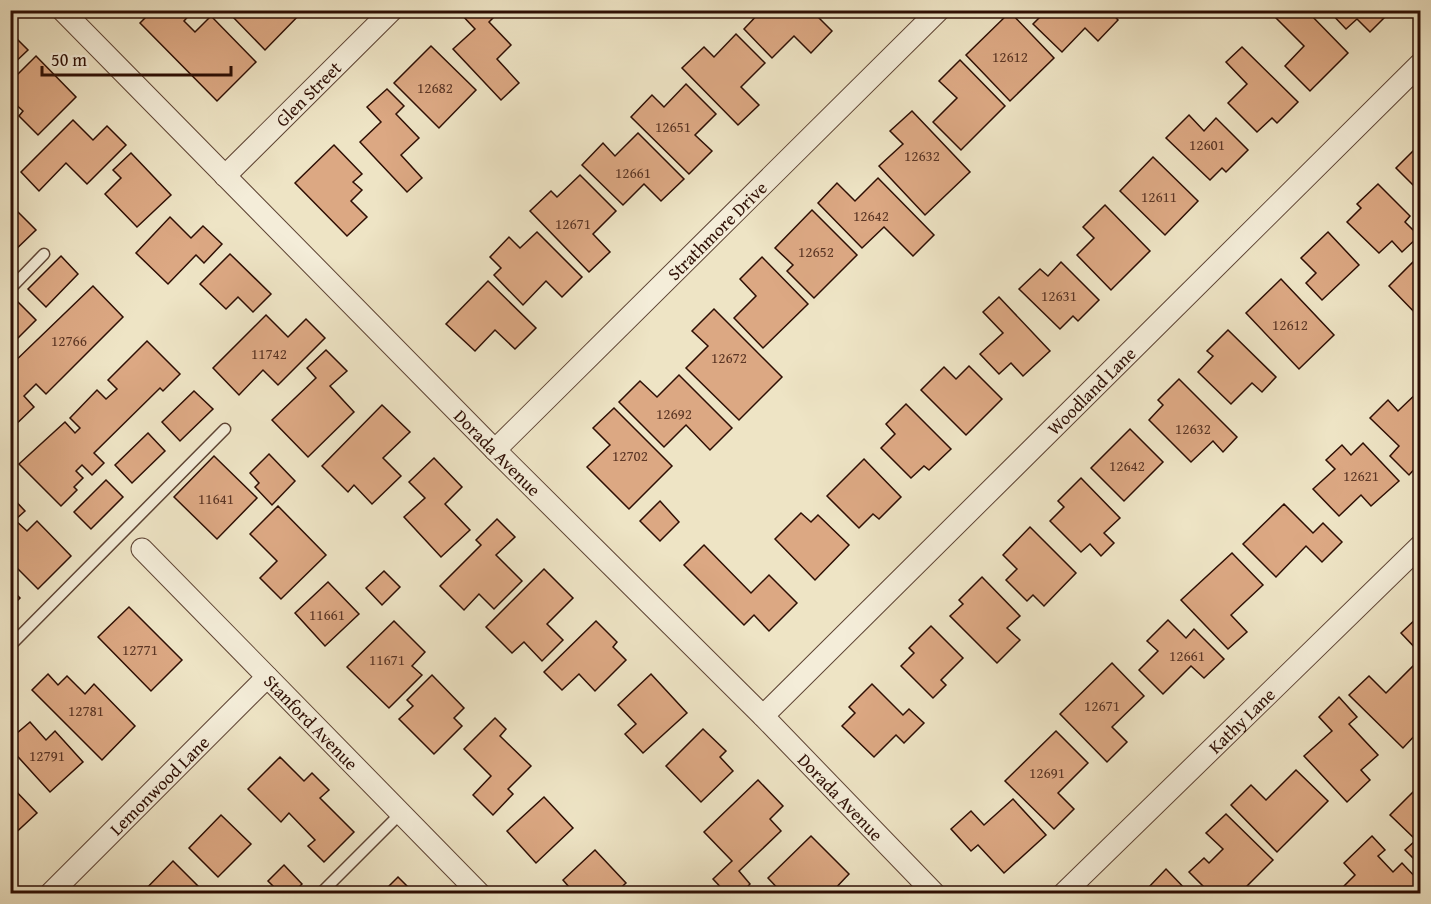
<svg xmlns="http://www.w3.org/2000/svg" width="1431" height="904" font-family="'Gentium Book Plus',serif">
<rect width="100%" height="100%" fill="#eee4c5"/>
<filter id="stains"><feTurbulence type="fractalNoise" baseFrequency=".00333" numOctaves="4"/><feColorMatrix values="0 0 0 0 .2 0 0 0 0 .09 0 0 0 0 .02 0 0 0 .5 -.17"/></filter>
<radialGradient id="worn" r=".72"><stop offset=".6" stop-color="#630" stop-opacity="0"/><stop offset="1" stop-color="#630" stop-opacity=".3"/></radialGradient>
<!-- building -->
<g fill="#dca883" stroke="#2e0f04" stroke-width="1.5">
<path d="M153,10H194L184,21L195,32L211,16L256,62L217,101L140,23Z"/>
<path d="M236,10H304L265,50L231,15Z"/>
<path d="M465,10H494L497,14L489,22L511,45L497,59L519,83L501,100L453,49L475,29L461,14Z"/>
<path d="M762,10H811L832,31L811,53L794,36L772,58L744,29Z"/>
<path d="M1047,10H1109L1118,20L1098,41L1085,28L1062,52L1033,24Z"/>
<path d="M1282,10H1306L1348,53L1310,91L1285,66L1304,46L1275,17Z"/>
<path d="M1328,10H1392L1370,32L1357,19L1346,29Z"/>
<path d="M1010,12L1054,58L1010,101L966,55Z"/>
<path d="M10,32L28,50L10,67Z"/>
<path d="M736,34L765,63L741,87L759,105L738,125L682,68L704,47L714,57Z"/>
<path d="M431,46L476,90L439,128L394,83Z"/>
<path d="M1242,47L1298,102L1277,123L1272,118L1257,132L1228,103L1247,84L1226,62Z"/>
<path d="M36,56L76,97L38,135L19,116L23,111L10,99V82Z"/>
<path d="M960,60L1005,106L961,150L933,122L957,98L939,81Z"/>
<path d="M686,84L716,114L695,135L712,151L689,174L631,117L652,95L664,107Z"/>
<path d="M387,89L404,106L396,114L419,138L401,155L422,178L407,192L360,142L381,122L367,107Z"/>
<path d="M912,111L970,172L925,215L879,166L903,144L890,131Z"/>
<path d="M1189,115L1204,131L1216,118L1248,150L1226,172L1222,168L1210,180L1166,138Z"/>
<path d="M73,120L93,140L107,126L126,145L87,184L66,163L39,191L21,172Z"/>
<path d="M638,133L684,179L661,201L644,184L623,205L582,165L603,143L615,156Z"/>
<path d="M1420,144V192L1396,168Z"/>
<path d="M334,145L362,174L353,182L362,190L351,201L367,217L347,236L295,183Z"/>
<path d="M131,153L171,195L137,227L105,194L121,178L113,170Z"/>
<path d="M1153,157L1198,201L1165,235L1120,191Z"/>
<path d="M580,175L616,211L593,234L610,252L589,272L530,211L551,191L557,197Z"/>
<path d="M878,178L934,235L913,256L884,227L862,248L818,203L837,183L855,201Z"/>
<path d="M1378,184L1410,216L1405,222L1419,236L1402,252L1392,241L1379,253L1347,222L1361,208L1357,204Z"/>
<path d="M1105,205L1150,251L1111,290L1077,255L1094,238L1083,227Z"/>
<path d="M812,210L857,255L814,298L787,271L793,265L775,248Z"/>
<path d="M18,212L36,230L10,255V220Z"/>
<path d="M170,217L191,238L203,226L222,244L204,263L196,255L168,284L136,253Z"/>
<path d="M537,232L582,277L562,297L546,281L523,305L494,275L501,268L490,257L509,237L520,248Z"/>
<path d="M1328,232L1359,265L1322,300L1306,283L1316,273L1301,258Z"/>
<path d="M230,254L271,294L253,312L238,297L226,309L200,284Z"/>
<path d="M61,256L78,274L46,307L28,289Z"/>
<path d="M762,257L808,304L763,348L734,318L756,296L740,279Z"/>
<path d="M1417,258L1420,262V318L1389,286Z"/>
<path d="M1061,262L1099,300L1078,321L1073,316L1060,329L1019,289L1040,269L1048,276Z"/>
<path d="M1281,279L1334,335L1299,369L1246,313Z"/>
<path d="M488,281L536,328L515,349L495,330L475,351L446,324Z"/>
<path d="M93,286L123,317L46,394L36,384L24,396L34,407L10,430V366Z"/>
<path d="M999,297L1050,351L1023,376L1011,363L999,374L980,354L1003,333L983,312Z"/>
<path d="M18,302L36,320L10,346V310Z"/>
<path d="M714,309L782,377L739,420L686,368L708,346L692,331Z"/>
<path d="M266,315L288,337L306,319L325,338L278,385L263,370L239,395L213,368Z"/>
<path d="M1228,330L1276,377L1262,392L1252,383L1231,404L1198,372L1213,356L1207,351Z"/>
<path d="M147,341L180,374L163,391L160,388L94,453L104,463L92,475L82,465L76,471L83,478L74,487L77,490L61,506L19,464L65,422L75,433L80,428L70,418L97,390L106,399L117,389L108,380Z"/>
<path d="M326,350L347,371L330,386L354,412L308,457L272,420L316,378L307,368Z"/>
<path d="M969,366L1002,399L966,435L921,390L944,367L956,379Z"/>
<path d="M679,375L732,428L710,450L686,425L664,447L619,402L640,381L657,397Z"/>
<path d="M1179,379L1237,437L1223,452L1213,441L1191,462L1149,420L1163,405L1158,400Z"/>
<path d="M1420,390V438L1417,441L1420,445V463L1409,475L1390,456L1399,446L1370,418L1388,400L1398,411Z"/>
<path d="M194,391L213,409L180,441L162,422Z"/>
<path d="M906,404L951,449L929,470L924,466L911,478L881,448L895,434L886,424Z"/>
<path d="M382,405L410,432L383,458L401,476L372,504L354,485L348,492L322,466Z"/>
<path d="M614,408L672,466L629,509L587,467L610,445L593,428Z"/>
<path d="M1130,429L1163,462L1124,501L1091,468Z"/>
<path d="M148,433L165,451L132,483L115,465Z"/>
<path d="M1363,443L1399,481L1371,506L1361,495L1339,516L1313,489L1335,469L1326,460L1342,445L1351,455Z"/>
<path d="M269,454L295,481L272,505L255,487L259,483L250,473Z"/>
<path d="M214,456L257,498L217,539L174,497Z"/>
<path d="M434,458L462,487L445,504L470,530L441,557L404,517L425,498L409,482Z"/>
<path d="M864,459L901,497L879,519L873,514L859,528L827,496Z"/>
<path d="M1081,478L1120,518L1104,533L1114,543L1101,556L1090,544L1081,552L1050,521L1064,507L1058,501Z"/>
<path d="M106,480L123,497L91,529L74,512Z"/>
<path d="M10,495L25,511L15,520L27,531L37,521L71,556L38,589L10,561Z"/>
<path d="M660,501L679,522L660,541L640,521Z"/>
<path d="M1284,504L1313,533L1323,523L1342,542L1322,562L1306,546L1276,577L1243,544Z"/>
<path d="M278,506L326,555L281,599L260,578L277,561L250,534Z"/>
<path d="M801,513L811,522L818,515L849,545L815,580L775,539Z"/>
<path d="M497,519L515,537L496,555L522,581L494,609L479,594L464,610L440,586L481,545L476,540Z"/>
<path d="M1030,527L1076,573L1044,606L1033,595L1027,601L1006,580L1017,569L1003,555Z"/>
<path d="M704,545L751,593L769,575L797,603L769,631L754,615L744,625L684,565Z"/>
<path d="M1232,553L1263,585L1231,615L1247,632L1228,649L1181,600Z"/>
<path d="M544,569L573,598L547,624L563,640L542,661L524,642L512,653L486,627Z"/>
<path d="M384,571L400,587L382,605L366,588Z"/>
<path d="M982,577L1020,616L1007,628L1020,640L997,663L950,616L963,604L959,600Z"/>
<path d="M328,582L359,614L325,646L295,613Z"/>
<path d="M10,588L20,598L10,608Z"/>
<path d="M129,607L182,660L151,691L98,637Z"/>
<path d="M1420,615V653L1401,633Z"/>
<path d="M1168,620L1186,638L1194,629L1224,659L1204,678L1191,666L1163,694L1139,670L1158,651L1147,641Z"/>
<path d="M394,621L425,652L412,666L422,675L389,708L347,667Z"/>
<path d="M596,621L617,642L613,647L626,660L595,691L579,674L562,690L544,672Z"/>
<path d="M931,626L963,658L941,680L946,685L933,698L901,666L914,653L909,648Z"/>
<path d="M1417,662L1420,666V730L1403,748L1349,695L1369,676L1386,693Z"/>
<path d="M1112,663L1144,696L1112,727L1127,742L1107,762L1060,714Z"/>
<path d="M48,674L58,685L67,676L85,694L94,684L135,726L102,760L32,690Z"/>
<path d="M651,674L687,713L643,753L625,734L636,724L618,705Z"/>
<path d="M432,675L464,708L454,718L462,726L434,754L399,719L413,706L407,700Z"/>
<path d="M872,684L903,715L909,709L924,723L904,743L896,735L874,757L842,726L855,713L849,707Z"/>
<path d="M1339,697L1357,717L1349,724L1378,755L1361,770L1370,780L1347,802L1304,756L1332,731L1319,717Z"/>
<path d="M495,718L506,729L500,736L531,766L508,789L513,794L493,815L473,795L491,776L464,749Z"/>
<path d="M30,722L46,740L55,731L83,762L50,792L10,748V739Z"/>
<path d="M703,729L726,751L720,757L733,771L701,802L666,766Z"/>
<path d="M1056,731L1088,763L1058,793L1074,809L1054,829L1005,781Z"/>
<path d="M280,757L304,781L312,773L329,790L320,798L354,832L324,862L308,846L315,840L289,813L281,822L248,789Z"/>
<path d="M1296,770L1328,801L1277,852L1231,805L1251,785L1266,800Z"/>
<path d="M758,780L783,806L770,819L781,831L739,871L750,884L741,894H727L713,879L732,861L704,832Z"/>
<path d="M10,785L37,813L10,838Z"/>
<path d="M1420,785V865L1405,850L1416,840L1390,815Z"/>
<path d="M544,797L573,828L536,863L507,831Z"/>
<path d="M1013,799L1046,835L1004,873L978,845L971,851L951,829L971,811L984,825Z"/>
<path d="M1226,814L1273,860L1239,894H1211L1189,872L1204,858L1209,863L1223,849L1206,833Z"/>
<path d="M221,815L251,844L218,877L189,848Z"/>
<path d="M811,836L849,874L830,894H783L768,878Z"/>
<path d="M1372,836L1385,850L1378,856L1393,872L1402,863L1420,882V886L1413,894L1337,893L1355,875L1344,863Z"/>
<path d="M595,850L626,883L614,894H575L563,880Z"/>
<path d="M173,861L206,894H141Z"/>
<path d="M284,865L302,884L292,894H281L268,881Z"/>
<path d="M1166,869L1190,894H1153L1148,888Z"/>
<path d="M398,877L415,894H381Z"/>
</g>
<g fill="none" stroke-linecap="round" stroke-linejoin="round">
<defs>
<g id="lane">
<path d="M10,289L44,254"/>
<path d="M10,646L225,429"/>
<path d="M320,894L401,813"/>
</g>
<g id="street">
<path id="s1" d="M62,10L495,450L763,716L935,894"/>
<path id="s2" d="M225,176L392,10"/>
<path id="s3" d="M495,450L939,10"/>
<path id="s4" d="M142,549L480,894"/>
<path id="s5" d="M763,716L1420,64"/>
<path id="s6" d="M50,894L267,677"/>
<path id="s7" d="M1063,894L1420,546"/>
</g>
</defs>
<!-- lane casing -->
<use href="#lane" stroke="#5e4434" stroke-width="13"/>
<!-- street casing -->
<use href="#street" stroke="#5e4434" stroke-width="23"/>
<!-- lane -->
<use href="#lane" stroke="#f4edd9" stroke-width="10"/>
<!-- street -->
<use href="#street" stroke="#f4edd9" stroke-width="21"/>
</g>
<g text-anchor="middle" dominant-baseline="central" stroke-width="4.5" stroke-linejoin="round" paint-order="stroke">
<!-- number labels -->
<g font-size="15" fill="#5a3524">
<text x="1010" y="56">12612</text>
<text x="435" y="87">12682</text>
<text x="673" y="126">12651</text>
<text x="1207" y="144">12601</text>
<text x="922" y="155">12632</text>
<text x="633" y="172">12661</text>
<text x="1159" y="196">12611</text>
<text x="871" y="215">12642</text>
<text x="573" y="223">12671</text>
<text x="816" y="251">12652</text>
<text x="1059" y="295">12631</text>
<text x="1290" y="324">12612</text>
<text x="69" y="340">12766</text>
<text x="269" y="353">11742</text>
<text x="729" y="357">12672</text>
<text x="674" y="413">12692</text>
<text x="1193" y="428">12632</text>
<text x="630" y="455">12702</text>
<text x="1127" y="465">12642</text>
<text x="1361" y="475">12621</text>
<text x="216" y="498">11641</text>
<text x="327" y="614">11661</text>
<text x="140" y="649">12771</text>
<text x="1187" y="655">12661</text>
<text x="387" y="659">11671</text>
<text x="1102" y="705">12671</text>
<text x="86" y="710">12781</text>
<text x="47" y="755">12791</text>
<text x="1047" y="772">12691</text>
</g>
<!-- street labels -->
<g font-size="18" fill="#2e0f04" stroke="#f4edd9">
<text stroke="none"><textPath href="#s2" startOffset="117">Glen Street</textPath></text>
<text stroke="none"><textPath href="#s3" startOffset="312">Strathmore Drive</textPath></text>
<text stroke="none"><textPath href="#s5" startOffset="462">Woodland Lane</textPath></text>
<text stroke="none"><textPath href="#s1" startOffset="621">Dorada Avenue</textPath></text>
<text stroke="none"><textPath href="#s7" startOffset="249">Kathy Lane</textPath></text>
<text stroke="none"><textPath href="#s4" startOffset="242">Stanford Avenue</textPath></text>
<text stroke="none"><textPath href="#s6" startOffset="154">Lemonwood Lane</textPath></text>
<text stroke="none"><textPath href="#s1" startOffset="1107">Dorada Avenue</textPath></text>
</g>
</g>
<!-- margin -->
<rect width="1431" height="904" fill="none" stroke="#eee4c5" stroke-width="36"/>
<rect x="12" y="12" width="1407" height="880" fill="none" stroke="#2e0f04" stroke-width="3"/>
<rect x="18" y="18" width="1395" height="868" fill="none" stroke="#2e0f04" stroke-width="1.5"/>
<!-- scale -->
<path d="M42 66v9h189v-9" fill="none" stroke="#2e0f04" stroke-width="3"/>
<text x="51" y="66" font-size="18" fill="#2e0f04" stroke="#f4edd9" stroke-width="4.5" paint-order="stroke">50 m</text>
<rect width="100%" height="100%" filter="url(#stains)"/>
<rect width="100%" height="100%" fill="url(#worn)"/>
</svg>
